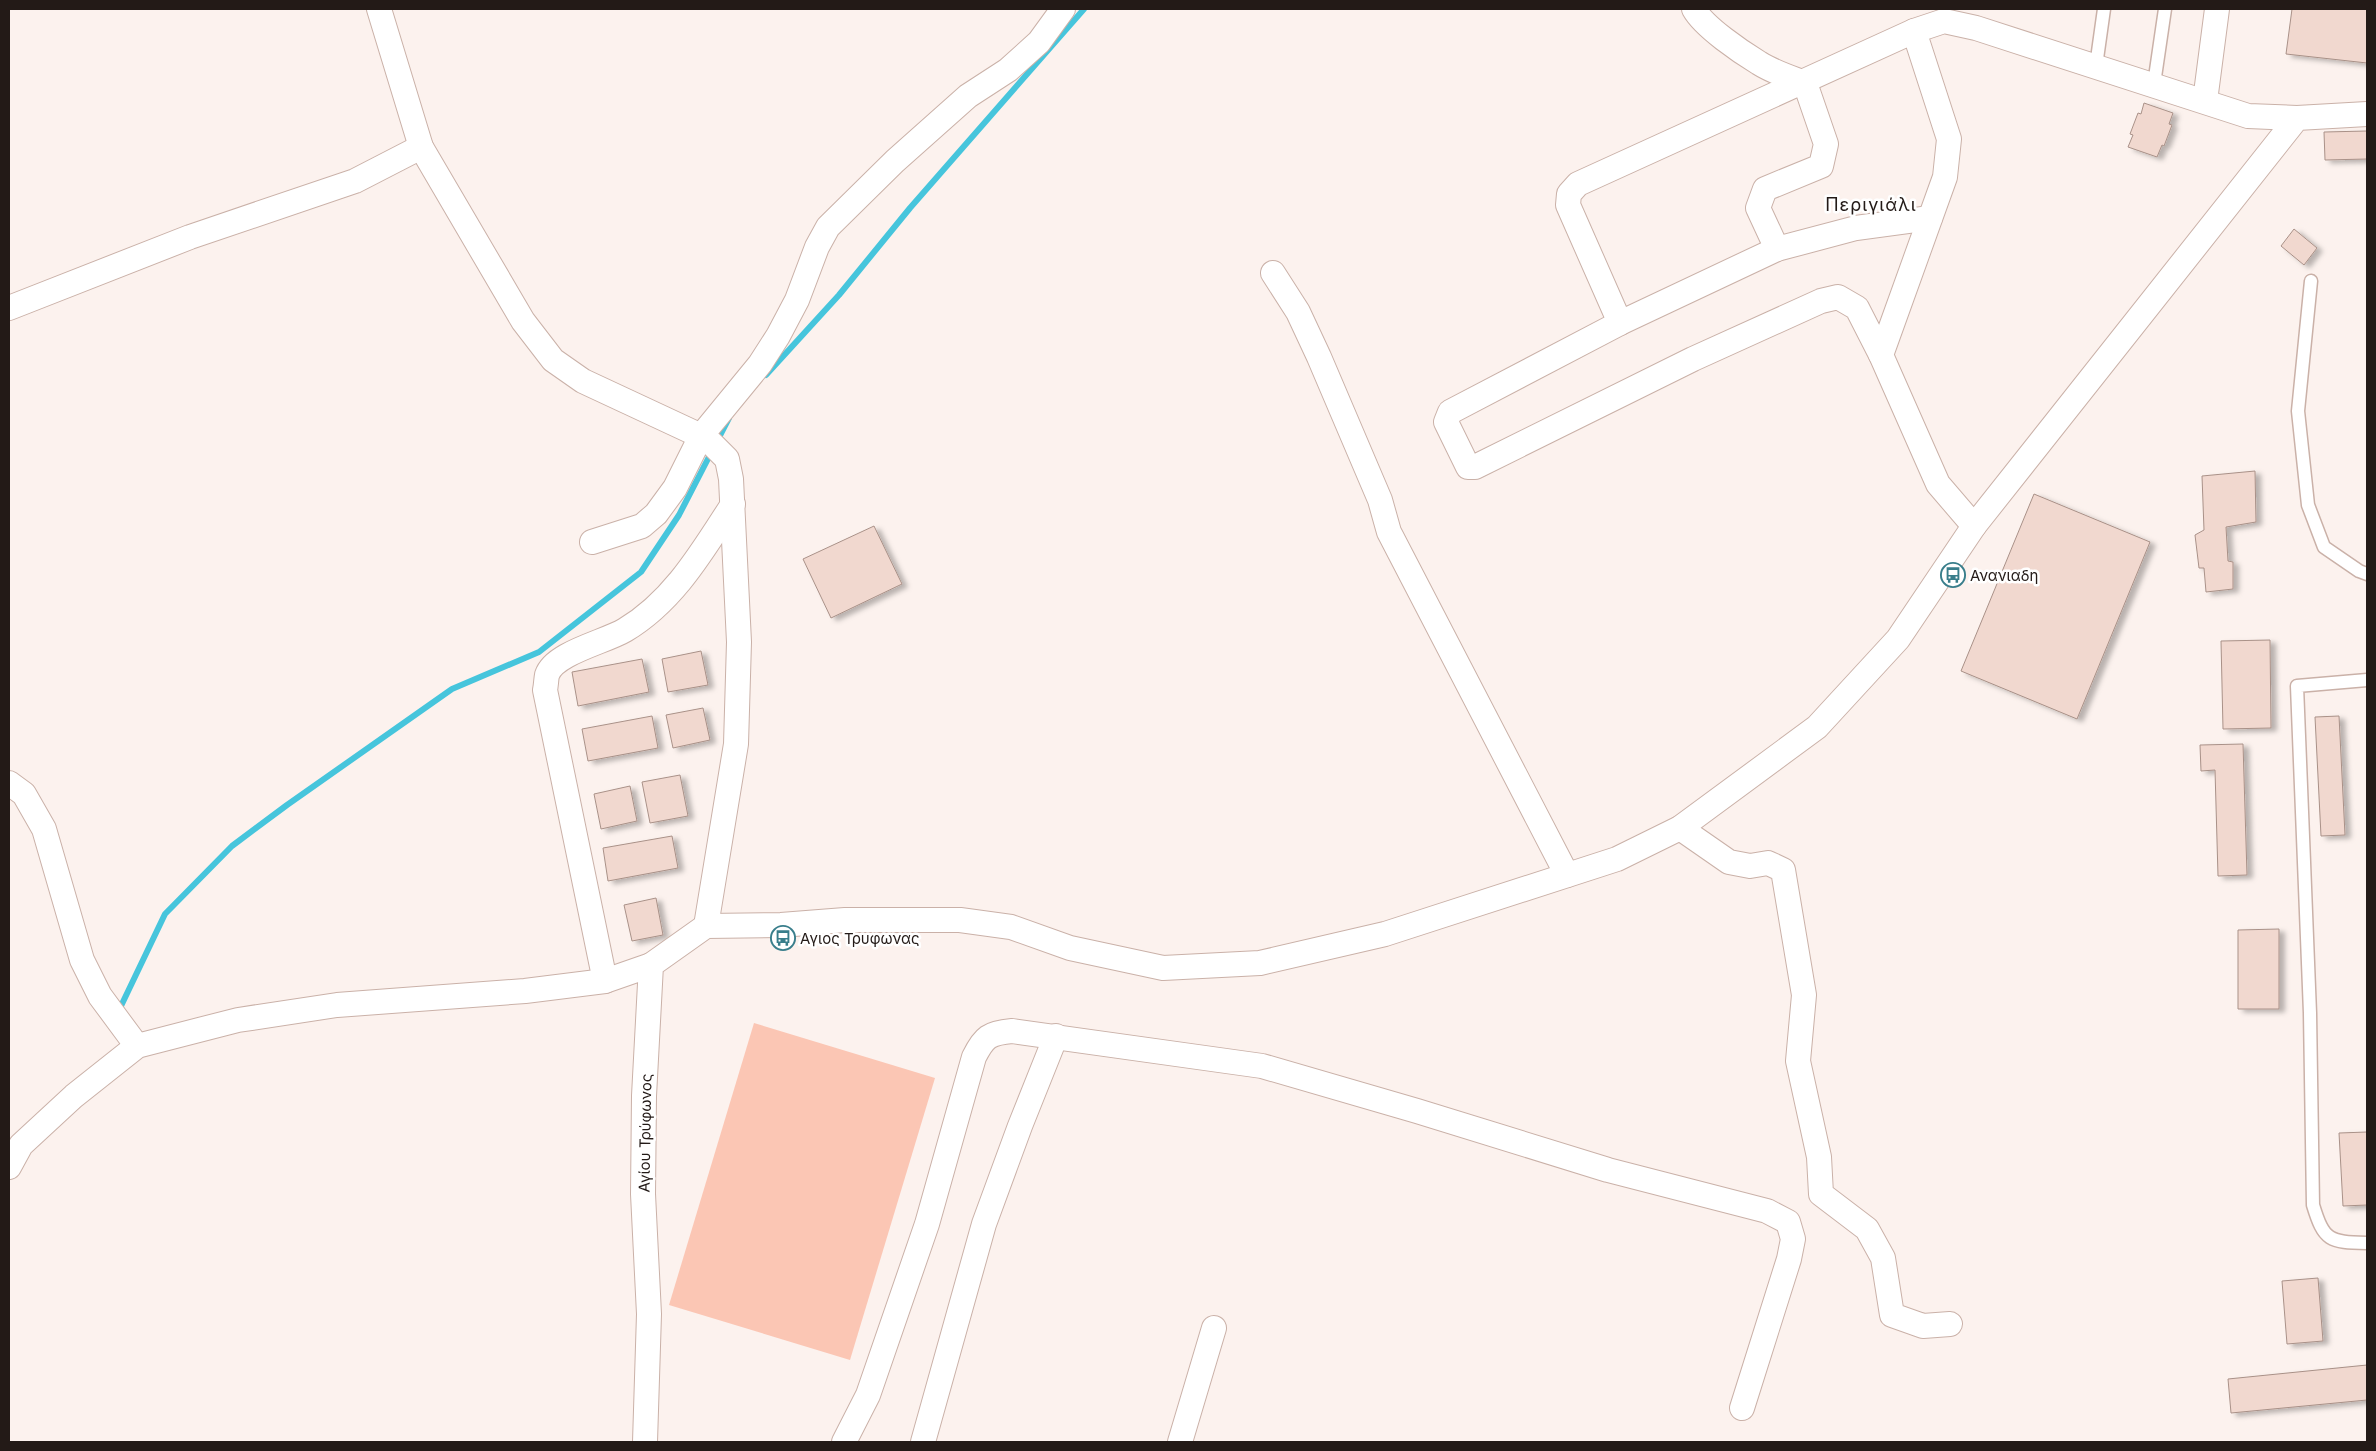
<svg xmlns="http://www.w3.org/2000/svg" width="2376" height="1451" font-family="Inter,sans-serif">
<defs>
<filter id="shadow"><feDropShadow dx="5.5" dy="3" stdDeviation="2.5" flood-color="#0004"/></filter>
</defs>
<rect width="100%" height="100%" fill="#fcf2ee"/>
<!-- green -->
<path fill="#fbc6b4" d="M754,1023L935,1078L850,1360L669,1305Z"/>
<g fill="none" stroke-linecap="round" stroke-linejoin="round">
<!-- stream -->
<g stroke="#46c5dc" stroke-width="6">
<path d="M766,375L839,295L910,208L1084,9"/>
<path d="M716,443L729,418"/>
<path d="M121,1006L165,914L232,846L287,805L452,689L539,652L641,572L679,515L712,451"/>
</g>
</g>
<!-- building -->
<g fill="#f1d8cf" stroke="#a99188" filter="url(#shadow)">
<path d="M2292,9H2367V63L2286,54Z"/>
<path d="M2144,103L2173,113L2169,124L2172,125L2164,146L2162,145L2157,157L2128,147L2133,135L2130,134L2138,113L2141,114Z"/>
<path d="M2367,131V159L2325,160L2324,132Z"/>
<path d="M2294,229L2317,248L2304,265L2281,246Z"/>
<path d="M2255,471L2256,522L2226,527L2228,561L2233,562V589L2206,592L2204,568H2199L2195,535L2204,530L2202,476Z"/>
<path d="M2034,494L2150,542L2077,719L1961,671Z"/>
<path d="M874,526L902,584L831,618L803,559Z"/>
<path d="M2270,640L2271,728L2223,729L2221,641Z"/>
<path d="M701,651L708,685L668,692L662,659Z"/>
<path d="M642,659L649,692L578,706L572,672Z"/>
<path d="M703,708L710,740L673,748L666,715Z"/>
<path d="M652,716L658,748L588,761L582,729Z"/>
<path d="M2339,716L2345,835L2321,836L2315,717Z"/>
<path d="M2243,744L2247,875L2218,876L2215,770L2201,771L2200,745Z"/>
<path d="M680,775L688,816L650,823L642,782Z"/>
<path d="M630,786L637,821L601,829L594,794Z"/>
<path d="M672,836L678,868L608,881L603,848Z"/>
<path d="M656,898L663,935L632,941L624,905Z"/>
<path d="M2279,929V1009H2238V930Z"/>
<path d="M2367,1132V1205L2343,1206L2339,1133Z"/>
<path d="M2318,1278L2323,1341L2287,1344L2282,1281Z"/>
<path d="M2367,1365V1400L2231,1413L2228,1379Z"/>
</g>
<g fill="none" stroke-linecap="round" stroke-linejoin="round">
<defs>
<g id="lane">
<path d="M2096,66L2104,9"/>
<path d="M2154,84L2165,9"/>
<path d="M2311,281L2298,411L2308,505L2324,547L2359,571L2367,574"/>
<path d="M2367,680L2297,686L2310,1013L2313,1205C2324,1241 2329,1242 2367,1243"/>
</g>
<g id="street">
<path d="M379,9L421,147L523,321L553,360L583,381L701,436L711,443L727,459L731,479L739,642L736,744L706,926"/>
<path d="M1694,9C1704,27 1741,52 1759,63C1773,72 1789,77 1805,83L1826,144L1821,166L1765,189L1758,208L1777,249"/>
<path d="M2205,101L2217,9"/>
<path d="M1930,218L1856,228L1777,249L1620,323L1450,412L1446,422L1468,467H1475L1693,359L1821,301L1838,297L1857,308L1881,355L1938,484L1974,526"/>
<path d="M1273,273L1298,312L1319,357L1380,500L1389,532L1567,875"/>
<path d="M9,308L190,237L355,181L421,147"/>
<path d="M1620,323L1568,205L1569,194L1578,184L1914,31L1944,21L1976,28L2248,116L2297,118"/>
<path d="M1881,355L1945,177L1949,139L1914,31"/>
<path d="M592,542L642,526L656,514L675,488L701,436L760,364L778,336L797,300L817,247L828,227L895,161L968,96L1008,70L1039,42L1063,9"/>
<path d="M9,783L24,794L44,829L82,960L100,996L137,1046"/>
<path d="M1680,828L1729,862L1750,866L1768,863L1783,870L1804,995L1798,1061L1819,1157L1821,1194L1867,1229L1883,1258L1892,1315L1923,1326L1950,1324"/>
<path d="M605,981L545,690C546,686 546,680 547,675C554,653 605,642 625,630C674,601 703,550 733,504"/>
<path d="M9,1167L21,1145L74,1096L137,1046L238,1020L337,1005L525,991L605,981L651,965"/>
<path d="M645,1442L649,1314L643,1194L644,1096L651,965L706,926L781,925L845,920H960L1011,927L1070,948L1163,968L1260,963L1385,934L1617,859L1680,828L1817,727L1898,639L1974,526L2297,118L2367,114"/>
<path d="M844,1442L868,1395L927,1224L974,1057C984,1037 989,1033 1012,1031L1262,1066L1417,1111L1608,1170L1767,1211L1788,1222L1793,1239L1789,1259L1742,1408"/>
<path d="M923,1442L984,1224L1020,1126L1056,1036"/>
<path d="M1180,1442L1214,1328"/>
</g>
</defs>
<!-- lane casing -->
<use href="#lane" stroke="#cab1a8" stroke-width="15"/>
<!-- street casing -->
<use href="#street" stroke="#cab1a8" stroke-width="26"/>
<!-- lane -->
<use href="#lane" stroke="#fff" stroke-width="12"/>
<!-- street -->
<use href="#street" stroke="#fff" stroke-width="24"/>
</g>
<!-- icons -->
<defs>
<symbol id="bus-ring" viewBox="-11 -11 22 22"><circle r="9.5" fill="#fff" stroke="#397e8b" stroke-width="1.5"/><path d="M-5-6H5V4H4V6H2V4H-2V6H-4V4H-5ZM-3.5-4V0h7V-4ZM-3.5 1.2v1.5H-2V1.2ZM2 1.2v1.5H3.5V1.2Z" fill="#397e8b"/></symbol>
</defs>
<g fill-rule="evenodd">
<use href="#bus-ring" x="1939" y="561" width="28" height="28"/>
<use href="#bus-ring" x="769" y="924" width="28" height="28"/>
</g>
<g text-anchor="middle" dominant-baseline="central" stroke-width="5" stroke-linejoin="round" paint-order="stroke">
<!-- poi labels -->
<g font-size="15" fill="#231a17" stroke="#fff" text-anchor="start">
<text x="1970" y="575">Ανανιαδη</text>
<text x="800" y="938">Αγιος Τρυφωνας</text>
</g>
<!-- street labels -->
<g font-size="15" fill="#231a17" stroke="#fff">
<text transform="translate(645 1133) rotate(-89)">Αγίου Τρύφωνος</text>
</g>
<!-- quarter labels -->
<g font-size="18" letter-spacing="1" fill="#231a17" stroke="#fff">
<text x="1871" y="204">Περιγιάλι</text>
</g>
</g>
<!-- border -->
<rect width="2376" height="1451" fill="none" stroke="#231a17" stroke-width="20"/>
</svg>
